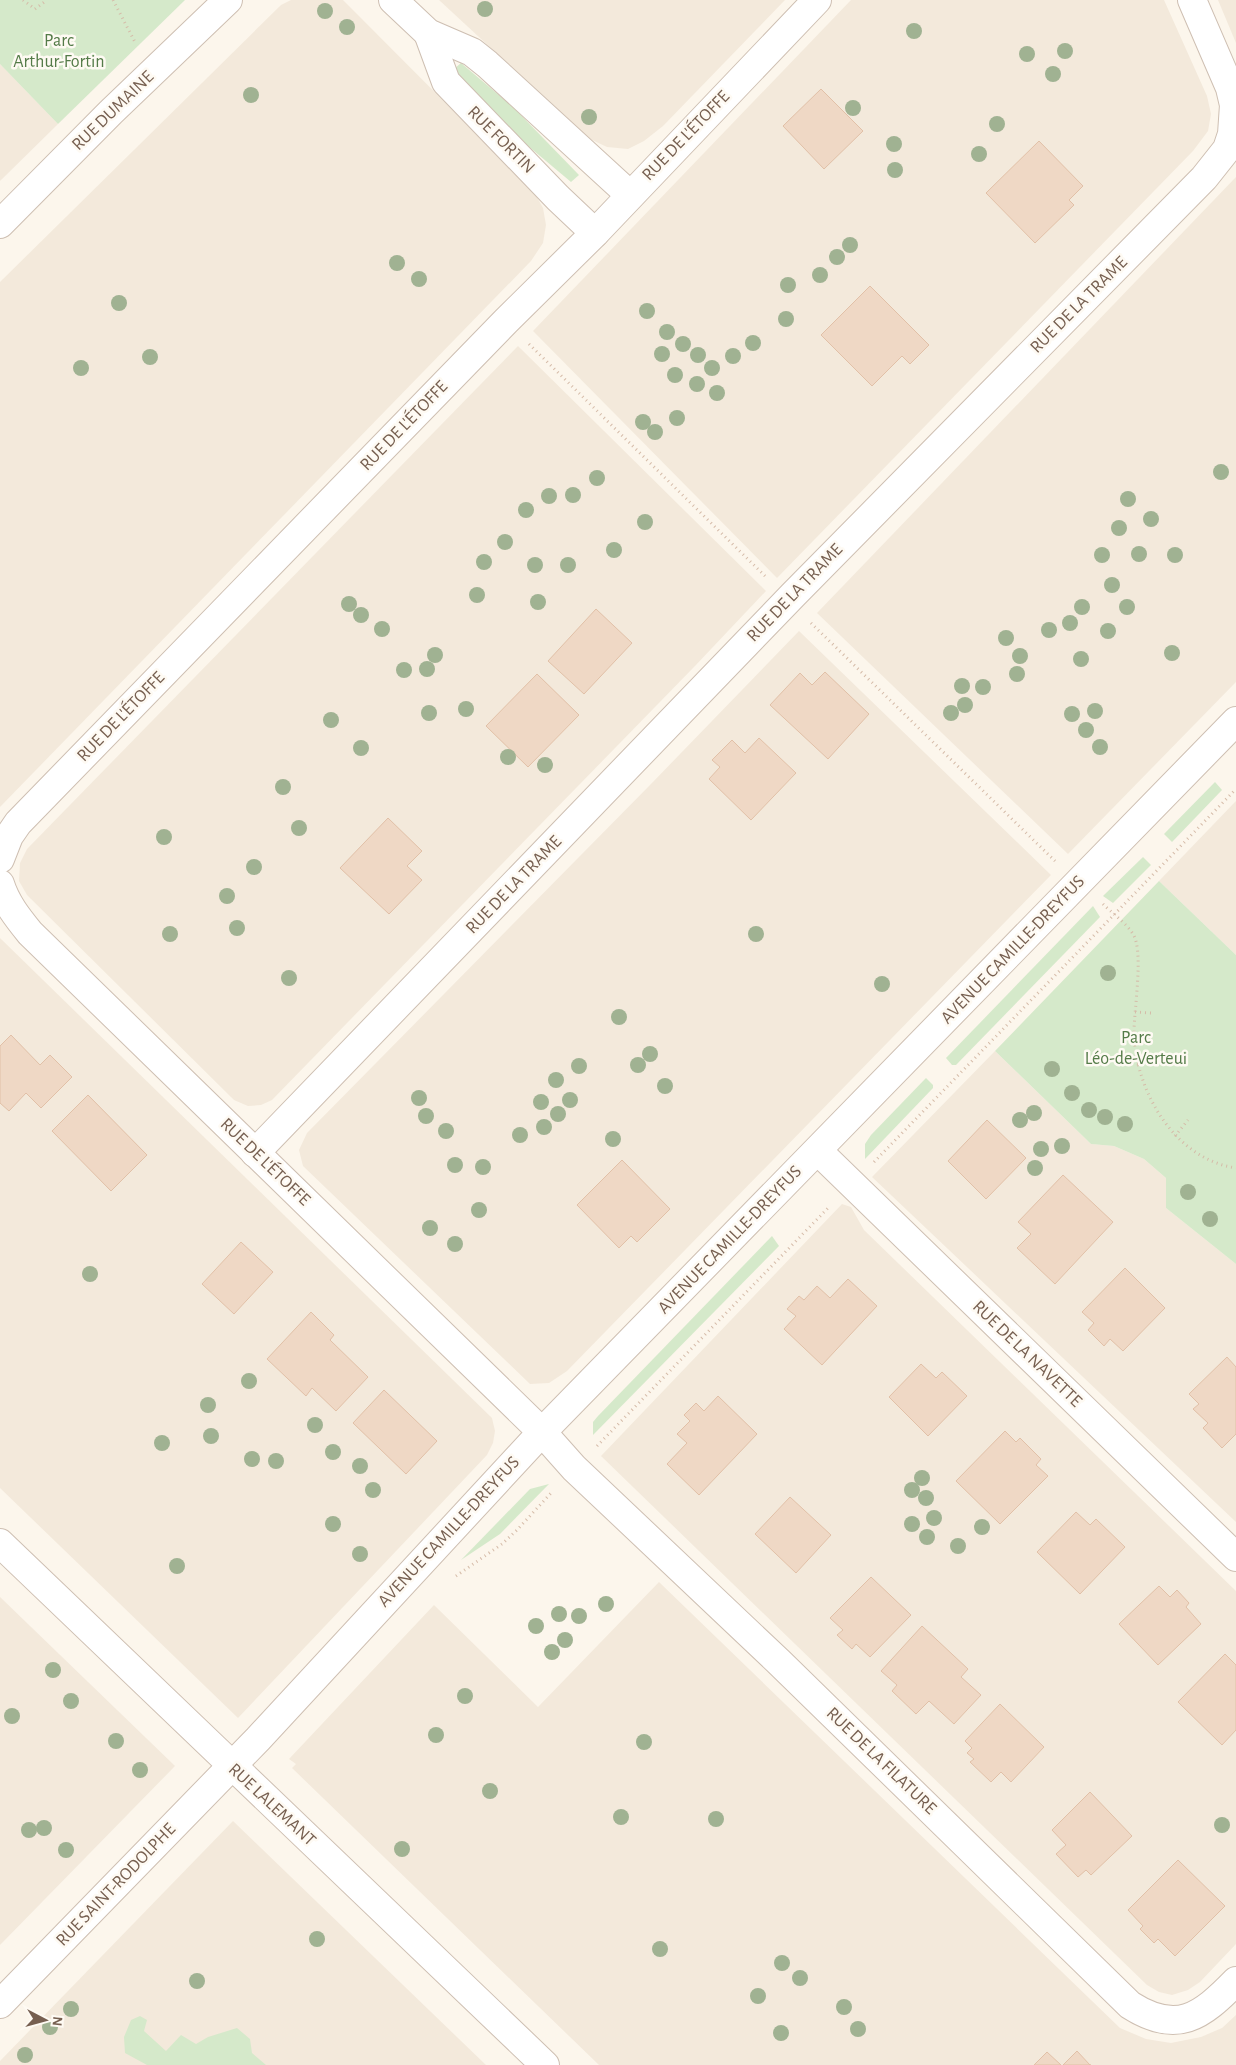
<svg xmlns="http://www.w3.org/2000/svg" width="1236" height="2065" font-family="'Alegreya Sans',sans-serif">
<rect width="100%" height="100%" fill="#fcf6ec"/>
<!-- residential -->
<g fill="#f3e9db">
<path d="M291,0H343L534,192L543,208L546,225L543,243L531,261L0,807V282L281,5Z"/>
<path d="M439,0H785L663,126L644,141L628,149L607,147L588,138Z"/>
<path d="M851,0H1164L1207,96L1211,114L1208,131L1193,151L777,578L533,331Z"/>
<path d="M1218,0H1236V43Z"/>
<path d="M0,64L58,124L0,181Z"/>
<path d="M1236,177V682L1068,854L817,613Z"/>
<path d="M518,346L766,591L695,666L272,1100L261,1105L248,1106L234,1100L27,895L19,881L20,863L27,849Z"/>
<path d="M799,631L1051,875L567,1371L549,1383L530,1384L303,1166L299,1150L307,1133L651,784Z"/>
<path d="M1236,801V955L1159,881Z"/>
<path d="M0,938L492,1418L495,1431L493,1443L487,1455L238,1718L0,1488Z"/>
<path d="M995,1051L1091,1144L1114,1146L1144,1159L1166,1178V1208L1236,1264V1522L872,1177Z"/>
<path d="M842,1204L851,1207L864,1230L1236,1591V1944L1200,1982L1188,1990L1172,1995L1159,1992L1147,1985L601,1456Z"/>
<path d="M659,1582L1120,2028L1146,2039L1171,2043L1201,2037L1222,2028L1236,2015V2065H599L292,1768L296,1764L289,1759L434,1605L538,1707Z"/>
<path d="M0,1597L175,1766L0,1945Z"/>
<path d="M233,1821L486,2065H0V2061Z"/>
</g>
<!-- green -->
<g fill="#d5e9ca">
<path d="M0,0H185L58,124L0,64Z"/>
<path d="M461,63L514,108L579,175L571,182L515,135L454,69Z"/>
<path d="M1215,782L1222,790L1172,842L1164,834Z"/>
<path d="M1143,857L1151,865L1113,903L1103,896Z"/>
<path d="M1159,881L1236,955V1264L1166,1208V1178L1144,1159L1114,1146L1091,1144L995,1051Z"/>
<path d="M1093,906L1100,917L956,1065H952L946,1058Z"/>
<path d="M926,1078L933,1085V1088L865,1159V1144L871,1135Z"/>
<path d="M772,1236L779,1246L593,1435V1422L598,1416Z"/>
<path d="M549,1484L500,1534L461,1560L530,1489Z"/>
<path d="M140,2016L147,2020L144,2031L166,2051L181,2035L196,2044L208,2037L237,2028L250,2039L252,2053L266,2065H147L125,2053L124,2037L131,2020Z"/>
</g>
<!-- building -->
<g fill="#efd8c5" stroke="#e1c0a7">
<path d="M821,89L863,131L824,169L783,126Z"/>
<path d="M1039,141L1083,186L1069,200L1074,205L1035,243L986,193Z"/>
<path d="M870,286L929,345L910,364L902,356L872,386L821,335Z"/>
<path d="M596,609L632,643L584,694L548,661Z"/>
<path d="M825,672L869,714L828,759L770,705L800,673L812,685Z"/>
<path d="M537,674L579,715L528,767L486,726Z"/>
<path d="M759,738L796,773L751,820L709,779L720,767L712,760L732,740L745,753Z"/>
<path d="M388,818L422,851L407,866L422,880L389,914L340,868Z"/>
<path d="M11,1035L40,1065L50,1055L72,1077L41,1108L26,1093L9,1111L0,1103V1046Z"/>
<path d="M88,1095L147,1155L111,1191L52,1131Z"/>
<path d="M987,1120L1026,1158L986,1199L948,1161Z"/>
<path d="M622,1160L670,1209L637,1242L631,1236L619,1248L577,1205Z"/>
<path d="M1063,1175L1113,1222L1055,1284L1017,1248L1031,1234L1018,1222Z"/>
<path d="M241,1242L273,1272L234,1314L202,1284Z"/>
<path d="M1125,1268L1165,1308L1123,1351L1110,1339L1104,1346L1088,1330L1094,1323L1082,1312Z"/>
<path d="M848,1279L877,1306L822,1365L784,1329L796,1316L787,1309L799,1296L804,1300L817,1286L830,1298Z"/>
<path d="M311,1312L334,1335L330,1340L368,1377L336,1411L312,1388L306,1396L267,1359Z"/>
<path d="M1227,1357L1236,1367V1434L1222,1448L1203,1428L1208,1423L1193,1409L1199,1404L1189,1394Z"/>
<path d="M921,1364L936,1378L942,1372L967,1396L928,1436L889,1397Z"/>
<path d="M384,1390L437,1441L406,1474L353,1423Z"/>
<path d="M718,1396L757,1434L699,1495L667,1464L687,1443L677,1434L690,1421L684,1415L696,1403L704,1411Z"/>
<path d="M1005,1431L1016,1442L1020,1438L1041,1459L1036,1465L1048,1476L1000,1524L956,1481Z"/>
<path d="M790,1497L831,1535L796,1573L755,1534Z"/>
<path d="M1076,1512L1090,1525L1096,1519L1125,1547L1080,1594L1037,1552Z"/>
<path d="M871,1577L911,1615L870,1657L856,1644L852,1649L837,1635L843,1630L830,1618Z"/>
<path d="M1159,1586L1170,1597L1177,1590L1189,1603L1186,1607L1201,1624L1158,1665L1119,1624Z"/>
<path d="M922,1626L968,1669L961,1677L981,1695L954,1724L929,1701L916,1714L892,1691L897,1685L881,1671Z"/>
<path d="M1225,1654L1236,1665V1730L1222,1745L1178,1702Z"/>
<path d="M1000,1704L1044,1747L1011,1782L1001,1772L991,1782L970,1762L974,1759L967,1753L972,1748L965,1741Z"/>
<path d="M1090,1792L1132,1836L1091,1875L1086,1870L1078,1877L1056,1854L1066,1845L1052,1830Z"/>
<path d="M1178,1860L1225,1906L1175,1956L1158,1939L1154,1943L1140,1929L1143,1926L1128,1910Z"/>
<path d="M1077,2051L1090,2065H1091H1063Z"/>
<path d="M1047,2052L1061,2065H1034Z"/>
</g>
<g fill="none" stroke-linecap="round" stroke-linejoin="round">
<defs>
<g id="minor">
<path d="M393,0L428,33L472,52L487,64L630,195"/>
<path d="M428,33L446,82L558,198L595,233"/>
<path d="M0,224L111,112L228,0"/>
<path d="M0,859L9,836L18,823L506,321L595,233L817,0"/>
<path d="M0,884C6,903 17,917 30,933L542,1432L574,1468L779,1662L1130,2005C1177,2035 1201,2017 1236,1981"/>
<path d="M818,1151L1236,1557"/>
<path d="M255,1153L793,595L1204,178L1227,149L1232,134L1234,105L1230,88L1192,0"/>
<path d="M0,1543L545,2065"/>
<path d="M0,2004L258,1739L542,1432L1236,721"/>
</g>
</defs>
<!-- minor casing -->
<use href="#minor" stroke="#cebfb2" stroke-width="30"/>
<!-- path -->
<g stroke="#d5bba8" stroke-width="3" stroke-dasharray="1 4" stroke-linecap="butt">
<path d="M23,0L35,9L47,0"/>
<path d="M113,0L136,44"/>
<path d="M529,344L765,576"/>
<path d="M811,623L1055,861"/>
<path d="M1103,904C1112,913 1126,923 1133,934C1144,951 1134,1010 1134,1032C1135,1090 1174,1159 1236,1168"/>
<path d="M1135,1012L1151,1013"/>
<path d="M1117,1062L1139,1064"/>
<path d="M1175,1136L1188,1120"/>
<path d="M874,1162L1236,789"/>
<path d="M597,1446L829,1207"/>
<path d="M456,1576L502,1544L517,1530L552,1492"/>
</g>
<!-- minor -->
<use href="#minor" stroke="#fff" stroke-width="28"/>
</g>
<!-- trees -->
<g fill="#a0b292">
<circle cx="485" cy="9" r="8"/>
<circle cx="325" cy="11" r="8"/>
<circle cx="347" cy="27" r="8"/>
<circle cx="914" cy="31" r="8"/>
<circle cx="1065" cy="51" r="8"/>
<circle cx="1027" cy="54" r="8"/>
<circle cx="1053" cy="74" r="8"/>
<circle cx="251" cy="95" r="8"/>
<circle cx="853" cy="108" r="8"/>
<circle cx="589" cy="117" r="8"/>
<circle cx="997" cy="124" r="8"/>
<circle cx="894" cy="144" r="8"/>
<circle cx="979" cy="154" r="8"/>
<circle cx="895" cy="170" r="8"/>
<circle cx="850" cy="245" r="8"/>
<circle cx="837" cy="257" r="8"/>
<circle cx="397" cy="263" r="8"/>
<circle cx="820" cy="275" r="8"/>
<circle cx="419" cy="279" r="8"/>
<circle cx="788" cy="285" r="8"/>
<circle cx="119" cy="303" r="8"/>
<circle cx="647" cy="311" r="8"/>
<circle cx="786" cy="319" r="8"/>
<circle cx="667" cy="332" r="8"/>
<circle cx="753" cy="343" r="8"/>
<circle cx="683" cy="344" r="8"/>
<circle cx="662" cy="354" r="8"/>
<circle cx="698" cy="355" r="8"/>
<circle cx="733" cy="356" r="8"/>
<circle cx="150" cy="357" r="8"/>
<circle cx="81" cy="368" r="8"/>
<circle cx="712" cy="368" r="8"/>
<circle cx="675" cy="375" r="8"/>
<circle cx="697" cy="384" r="8"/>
<circle cx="717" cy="393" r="8"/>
<circle cx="677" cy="418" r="8"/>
<circle cx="643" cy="422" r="8"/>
<circle cx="655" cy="432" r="8"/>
<circle cx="1221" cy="472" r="8"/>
<circle cx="597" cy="478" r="8"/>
<circle cx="573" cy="495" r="8"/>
<circle cx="549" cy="496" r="8"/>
<circle cx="1128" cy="499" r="8"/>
<circle cx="526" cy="510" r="8"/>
<circle cx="1151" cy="519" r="8"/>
<circle cx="645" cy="522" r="8"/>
<circle cx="1119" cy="528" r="8"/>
<circle cx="505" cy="542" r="8"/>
<circle cx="614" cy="550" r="8"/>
<circle cx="1139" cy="554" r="8"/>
<circle cx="1102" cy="555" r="8"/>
<circle cx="1175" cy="555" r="8"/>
<circle cx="484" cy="562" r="8"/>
<circle cx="535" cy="565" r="8"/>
<circle cx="568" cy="565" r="8"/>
<circle cx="1112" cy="585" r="8"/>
<circle cx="477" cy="595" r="8"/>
<circle cx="538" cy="602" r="8"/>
<circle cx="349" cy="604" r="8"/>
<circle cx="1082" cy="607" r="8"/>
<circle cx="1127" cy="607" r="8"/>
<circle cx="361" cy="615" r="8"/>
<circle cx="1070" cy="623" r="8"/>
<circle cx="382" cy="629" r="8"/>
<circle cx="1049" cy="630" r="8"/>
<circle cx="1108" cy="631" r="8"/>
<circle cx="1006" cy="638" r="8"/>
<circle cx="1172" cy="653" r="8"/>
<circle cx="435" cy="655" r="8"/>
<circle cx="1020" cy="656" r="8"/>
<circle cx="1081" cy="659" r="8"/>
<circle cx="427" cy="669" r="8"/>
<circle cx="404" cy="670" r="8"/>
<circle cx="1017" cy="674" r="8"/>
<circle cx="962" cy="686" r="8"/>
<circle cx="983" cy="687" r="8"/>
<circle cx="965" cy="705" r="8"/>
<circle cx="466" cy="709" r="8"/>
<circle cx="1095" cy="711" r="8"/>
<circle cx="429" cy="713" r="8"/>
<circle cx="951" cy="713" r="8"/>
<circle cx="1072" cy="714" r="8"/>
<circle cx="331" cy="720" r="8"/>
<circle cx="1086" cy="730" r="8"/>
<circle cx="1100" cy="747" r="8"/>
<circle cx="361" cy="748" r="8"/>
<circle cx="508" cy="757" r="8"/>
<circle cx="545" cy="765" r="8"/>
<circle cx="283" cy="787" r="8"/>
<circle cx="299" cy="828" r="8"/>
<circle cx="164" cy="837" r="8"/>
<circle cx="254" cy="867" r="8"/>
<circle cx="227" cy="896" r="8"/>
<circle cx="237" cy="928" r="8"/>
<circle cx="170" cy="934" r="8"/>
<circle cx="756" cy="934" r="8"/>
<circle cx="1108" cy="973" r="8"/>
<circle cx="289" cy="978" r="8"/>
<circle cx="882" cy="984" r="8"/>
<circle cx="619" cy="1017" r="8"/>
<circle cx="650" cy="1054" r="8"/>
<circle cx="638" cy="1065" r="8"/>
<circle cx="579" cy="1066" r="8"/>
<circle cx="1052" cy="1069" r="8"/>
<circle cx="556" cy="1080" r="8"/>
<circle cx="665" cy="1086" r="8"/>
<circle cx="1072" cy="1093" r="8"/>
<circle cx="419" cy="1098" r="8"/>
<circle cx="570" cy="1100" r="8"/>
<circle cx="541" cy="1102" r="8"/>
<circle cx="1089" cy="1110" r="8"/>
<circle cx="1034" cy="1113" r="8"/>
<circle cx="558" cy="1114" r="8"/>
<circle cx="426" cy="1116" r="8"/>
<circle cx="1105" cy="1117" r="8"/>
<circle cx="1020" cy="1120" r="8"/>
<circle cx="1125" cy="1124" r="8"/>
<circle cx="544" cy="1127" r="8"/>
<circle cx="446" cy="1131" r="8"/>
<circle cx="520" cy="1135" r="8"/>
<circle cx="613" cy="1139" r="8"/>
<circle cx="1062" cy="1146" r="8"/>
<circle cx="1041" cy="1149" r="8"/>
<circle cx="455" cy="1165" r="8"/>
<circle cx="483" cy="1167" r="8"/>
<circle cx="1035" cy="1168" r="8"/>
<circle cx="1188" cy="1192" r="8"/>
<circle cx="479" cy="1210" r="8"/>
<circle cx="1210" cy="1219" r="8"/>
<circle cx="430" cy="1228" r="8"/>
<circle cx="455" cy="1244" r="8"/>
<circle cx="90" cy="1274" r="8"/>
<circle cx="249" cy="1381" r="8"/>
<circle cx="208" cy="1405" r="8"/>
<circle cx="315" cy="1425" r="8"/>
<circle cx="211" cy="1436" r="8"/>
<circle cx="162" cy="1443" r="8"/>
<circle cx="333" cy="1452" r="8"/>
<circle cx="252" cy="1459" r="8"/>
<circle cx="276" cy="1461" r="8"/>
<circle cx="360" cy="1466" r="8"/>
<circle cx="922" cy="1478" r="8"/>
<circle cx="373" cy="1490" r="8"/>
<circle cx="912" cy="1490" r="8"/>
<circle cx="926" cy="1498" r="8"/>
<circle cx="934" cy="1518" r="8"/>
<circle cx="333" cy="1524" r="8"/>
<circle cx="912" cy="1524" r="8"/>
<circle cx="982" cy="1527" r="8"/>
<circle cx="927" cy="1537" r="8"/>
<circle cx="958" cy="1546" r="8"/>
<circle cx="360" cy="1554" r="8"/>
<circle cx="177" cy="1566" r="8"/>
<circle cx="606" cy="1604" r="8"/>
<circle cx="559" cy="1614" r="8"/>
<circle cx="579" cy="1616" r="8"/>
<circle cx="536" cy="1626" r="8"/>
<circle cx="565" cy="1640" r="8"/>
<circle cx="552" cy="1652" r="8"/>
<circle cx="53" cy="1670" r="8"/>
<circle cx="465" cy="1696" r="8"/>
<circle cx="71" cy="1701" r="8"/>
<circle cx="12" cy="1716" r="8"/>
<circle cx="436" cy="1735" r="8"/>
<circle cx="116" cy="1741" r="8"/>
<circle cx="644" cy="1742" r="8"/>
<circle cx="140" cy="1770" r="8"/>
<circle cx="490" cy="1791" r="8"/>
<circle cx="621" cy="1817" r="8"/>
<circle cx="716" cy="1819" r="8"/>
<circle cx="1222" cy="1825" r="8"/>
<circle cx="44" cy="1828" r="8"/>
<circle cx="29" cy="1830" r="8"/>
<circle cx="402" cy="1849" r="8"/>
<circle cx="66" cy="1850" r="8"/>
<circle cx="317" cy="1939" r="8"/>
<circle cx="660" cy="1949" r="8"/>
<circle cx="782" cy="1963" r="8"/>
<circle cx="800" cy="1978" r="8"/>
<circle cx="197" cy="1981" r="8"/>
<circle cx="758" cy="1996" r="8"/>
<circle cx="844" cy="2007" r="8"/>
<circle cx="71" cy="2009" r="8"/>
<circle cx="50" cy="2027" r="8"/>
<circle cx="858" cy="2029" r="8"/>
<circle cx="781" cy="2033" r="8"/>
<circle cx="25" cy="2055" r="8"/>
</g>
<g text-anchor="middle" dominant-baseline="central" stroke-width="5" stroke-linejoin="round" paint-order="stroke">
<!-- park labels -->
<g font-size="18" fill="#547b48" stroke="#fefaf3">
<text x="59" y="41">Parc<tspan x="59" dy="21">Arthur-Fortin</tspan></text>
<text x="1136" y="1038">Parc<tspan x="1136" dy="21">Léo-de-Verteui</tspan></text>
</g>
<!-- street labels -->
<g font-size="18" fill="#765f50" stroke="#fefaf3">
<text transform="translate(113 111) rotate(-44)">RUE DUMAINE</text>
<text transform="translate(686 136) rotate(-46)">RUE DE L'ÉTOFFE</text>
<text transform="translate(501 140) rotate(45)">RUE FORTIN</text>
<text transform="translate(1079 305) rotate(-45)">RUE DE LA TRAME</text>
<text transform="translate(404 426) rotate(-46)">RUE DE L'ÉTOFFE</text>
<text transform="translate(795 593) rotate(-46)">RUE DE LA TRAME</text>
<text transform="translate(121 717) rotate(-46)">RUE DE L'ÉTOFFE</text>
<text transform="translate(514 885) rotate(-46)">RUE DE LA TRAME</text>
<text transform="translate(1013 950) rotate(-46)">AVENUE CAMILLE-DREYFUS</text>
<text transform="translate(265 1162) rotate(44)">RUE DE L'ÉTOFFE</text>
<text transform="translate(730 1240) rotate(-46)">AVENUE CAMILLE-DREYFUS</text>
<text transform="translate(1027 1354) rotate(44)">RUE DE LA NAVETTE</text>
<text transform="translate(449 1532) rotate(-47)">AVENUE CAMILLE-DREYFUS</text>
<text transform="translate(881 1761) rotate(44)">RUE DE LA FILATURE</text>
<text transform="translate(272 1805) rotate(43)">RUE LALEMANT</text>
<text transform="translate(116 1885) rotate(-46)">RUE SAINT-RODOLPHE</text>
</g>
</g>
<!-- north arrow -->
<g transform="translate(45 2020) rotate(96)" stroke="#fefaf3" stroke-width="4" paint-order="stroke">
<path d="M0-4L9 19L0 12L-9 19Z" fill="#765f50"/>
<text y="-8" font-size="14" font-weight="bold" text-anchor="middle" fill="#765f50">N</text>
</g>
</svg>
